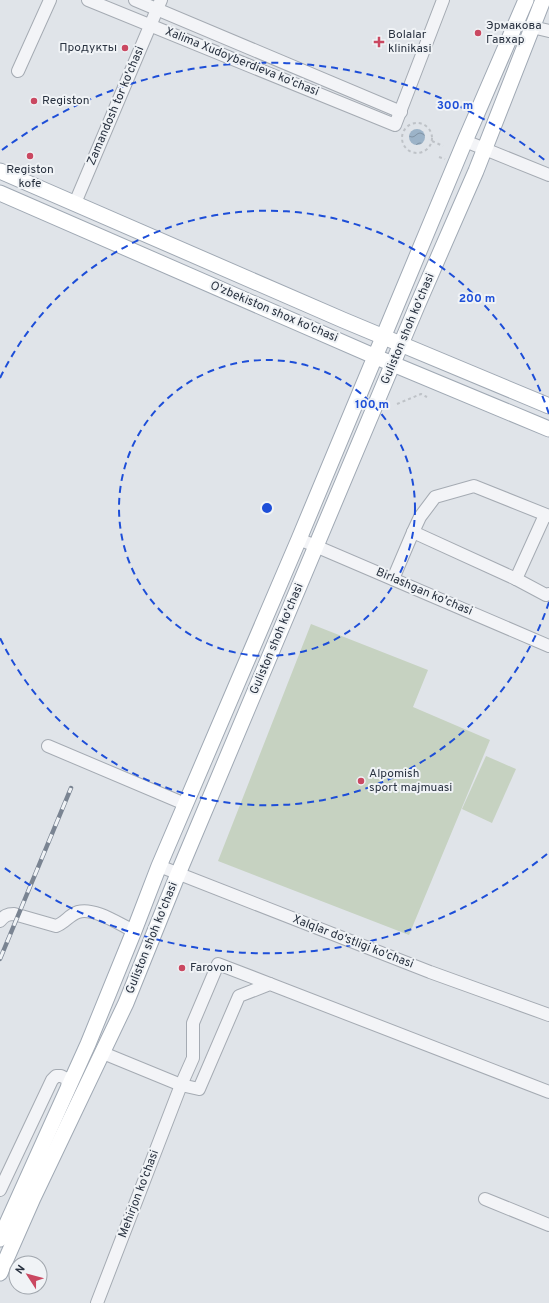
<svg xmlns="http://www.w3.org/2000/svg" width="549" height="1303" font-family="Overpass,sans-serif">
<defs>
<pattern id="water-waves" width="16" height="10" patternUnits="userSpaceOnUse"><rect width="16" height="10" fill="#9cb3c8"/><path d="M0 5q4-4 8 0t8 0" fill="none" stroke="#7f92a4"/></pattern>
</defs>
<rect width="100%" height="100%" fill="#e0e4e9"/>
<!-- pitch -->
<g fill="#c6d2c1">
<path d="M311,624L428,670L413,707L490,740L409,935L218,861Z"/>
<path d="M486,756L516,769L492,823L462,809Z"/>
</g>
<!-- water -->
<circle fill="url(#water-waves)" cx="417" cy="137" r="8"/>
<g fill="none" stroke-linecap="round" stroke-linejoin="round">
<defs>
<g id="minor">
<path d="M88,0L395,125L443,0"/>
<path d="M135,0L401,112"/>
<path d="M532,27L549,31"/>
<path d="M18,71L50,0"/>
<path d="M465,141L549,175"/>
<path d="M75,203L161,0"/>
<path d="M413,532L516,579L546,595L549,594"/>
<path d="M299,539L549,646"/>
<path d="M393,579L413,532L420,517L435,497L474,486L549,516"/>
<path d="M516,579L545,515"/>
<path d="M48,746L185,804"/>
<path d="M159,866L430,972L549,1015"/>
<path d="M0,921C4,916 7,914 14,914L56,926C65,923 69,915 78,912C94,907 119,924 134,931"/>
<path d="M103,1053L181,1085L199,1089L239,996L270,984L549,1092"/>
<path d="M0,1190L52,1080L56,1076H61L67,1079L68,1088"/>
<path d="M485,1199L549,1225"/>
<path d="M97,1303L181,1085L193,1058V1023L218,964L270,984"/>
</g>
<g id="major">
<path d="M0,171L343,320L549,406"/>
<path d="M0,193L376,357L549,429"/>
<path d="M0,1239L88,1044L134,931L159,866L299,539L465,141L526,0"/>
<path d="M0,1273L33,1198L126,1003L178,874L417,306L476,171L543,0"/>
</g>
</defs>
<!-- minor casing -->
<use href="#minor" stroke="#a5abb3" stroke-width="14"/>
<!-- major casing -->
<use href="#major" stroke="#a0a9b4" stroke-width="17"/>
<!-- path -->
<g stroke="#bec2c7" stroke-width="2" stroke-dasharray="3 3" stroke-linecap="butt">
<path d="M460,106L467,108"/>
<circle cx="417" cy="138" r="15"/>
<path d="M432,141L443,146"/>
<path d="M439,157L445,159"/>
<path d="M397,404L421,394L427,397"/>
</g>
<!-- minor -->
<use href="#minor" stroke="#f3f4f7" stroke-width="12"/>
<!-- major -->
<use href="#major" stroke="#fff" stroke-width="15"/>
<defs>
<path id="rail" d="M0,959L71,788"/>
</defs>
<!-- rail casing -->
<use href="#rail" stroke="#7a8492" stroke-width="4.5"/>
<!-- rail -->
<use href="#rail" stroke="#f0f3f6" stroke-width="3" stroke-dasharray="9" stroke-linecap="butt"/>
</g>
<!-- distance rings -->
<g fill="none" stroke="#1d4ed8" stroke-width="2" stroke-dasharray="7 5">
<circle cx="267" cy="508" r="148"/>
<path d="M549 602A297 297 0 0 1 0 638M0 378A297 297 0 0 1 549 414"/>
<path d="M547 854A445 445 0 0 1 2 866M2 150A445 445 0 0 1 547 162"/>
</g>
<!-- markers -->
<g fill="#ca4861" stroke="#f0f3f6" stroke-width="1.5">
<circle cx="478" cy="33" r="4"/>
<path d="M377 36h4v4h4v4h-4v4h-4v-4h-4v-4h4z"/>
<circle cx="125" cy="48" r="4"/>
<circle cx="34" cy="101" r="4"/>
<circle cx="30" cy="156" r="4"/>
<circle cx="361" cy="781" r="4"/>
<circle cx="182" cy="968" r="4"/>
</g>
<g text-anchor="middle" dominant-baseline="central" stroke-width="4" stroke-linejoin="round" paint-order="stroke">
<!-- poi labels -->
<g font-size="12" fill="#293240" stroke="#f0f3f6" text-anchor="start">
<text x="486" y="26">Эрмакова<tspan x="486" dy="14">Гавхар</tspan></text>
<text x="388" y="35">Bolalar<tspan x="388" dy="14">klinikasi</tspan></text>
<text x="117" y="48" text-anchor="end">Продукты</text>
<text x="42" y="101">Registon</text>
<text x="30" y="170" text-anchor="middle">Registon<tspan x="30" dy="14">kofe</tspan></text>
<text x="369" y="774">Alpomish<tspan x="369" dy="14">sport majmuasi</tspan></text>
<text x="190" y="968">Farovon</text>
</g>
<!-- street labels -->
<g font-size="12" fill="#293240" stroke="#f0f3f6">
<text transform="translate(242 62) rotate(22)">Xalima Xudoyberdieva ko'chasi</text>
<text transform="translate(116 106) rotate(-67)">Zamandosh tor ko'chasi</text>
<text transform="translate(274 312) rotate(23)">O'zbekiston shox ko'chasi</text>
<text transform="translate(408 329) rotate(-67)">Guliston shoh ko'chasi</text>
<text transform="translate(424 592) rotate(23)">Birlashgan ko'chasi</text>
<text transform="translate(277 639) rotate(-67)">Guliston shoh ko'chasi</text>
<text transform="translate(152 938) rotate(-68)">Guliston shoh ko'chasi</text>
<text transform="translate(353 942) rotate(21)">Xalqlar do'stligi ko'chasi</text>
<text transform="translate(139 1194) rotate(-69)">Mehirjon ko'chasi</text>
</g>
</g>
<circle cx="267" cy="508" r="6" fill="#1d4ed8" stroke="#f0f3f6" stroke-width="2"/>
<g font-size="12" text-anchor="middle" font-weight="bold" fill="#1d4ed8" stroke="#f0f3f6" stroke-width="4" stroke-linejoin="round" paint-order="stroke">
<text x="455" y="109">300 m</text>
<text x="477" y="302">200 m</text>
<text x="372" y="408">100 m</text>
</g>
<!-- north arrow -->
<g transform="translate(28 1275) rotate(306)"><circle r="19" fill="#f0f3f6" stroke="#a0a6ad"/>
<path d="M0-3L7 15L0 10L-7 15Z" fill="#ca4861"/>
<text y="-6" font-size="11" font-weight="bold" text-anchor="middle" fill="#293240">N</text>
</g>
</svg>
